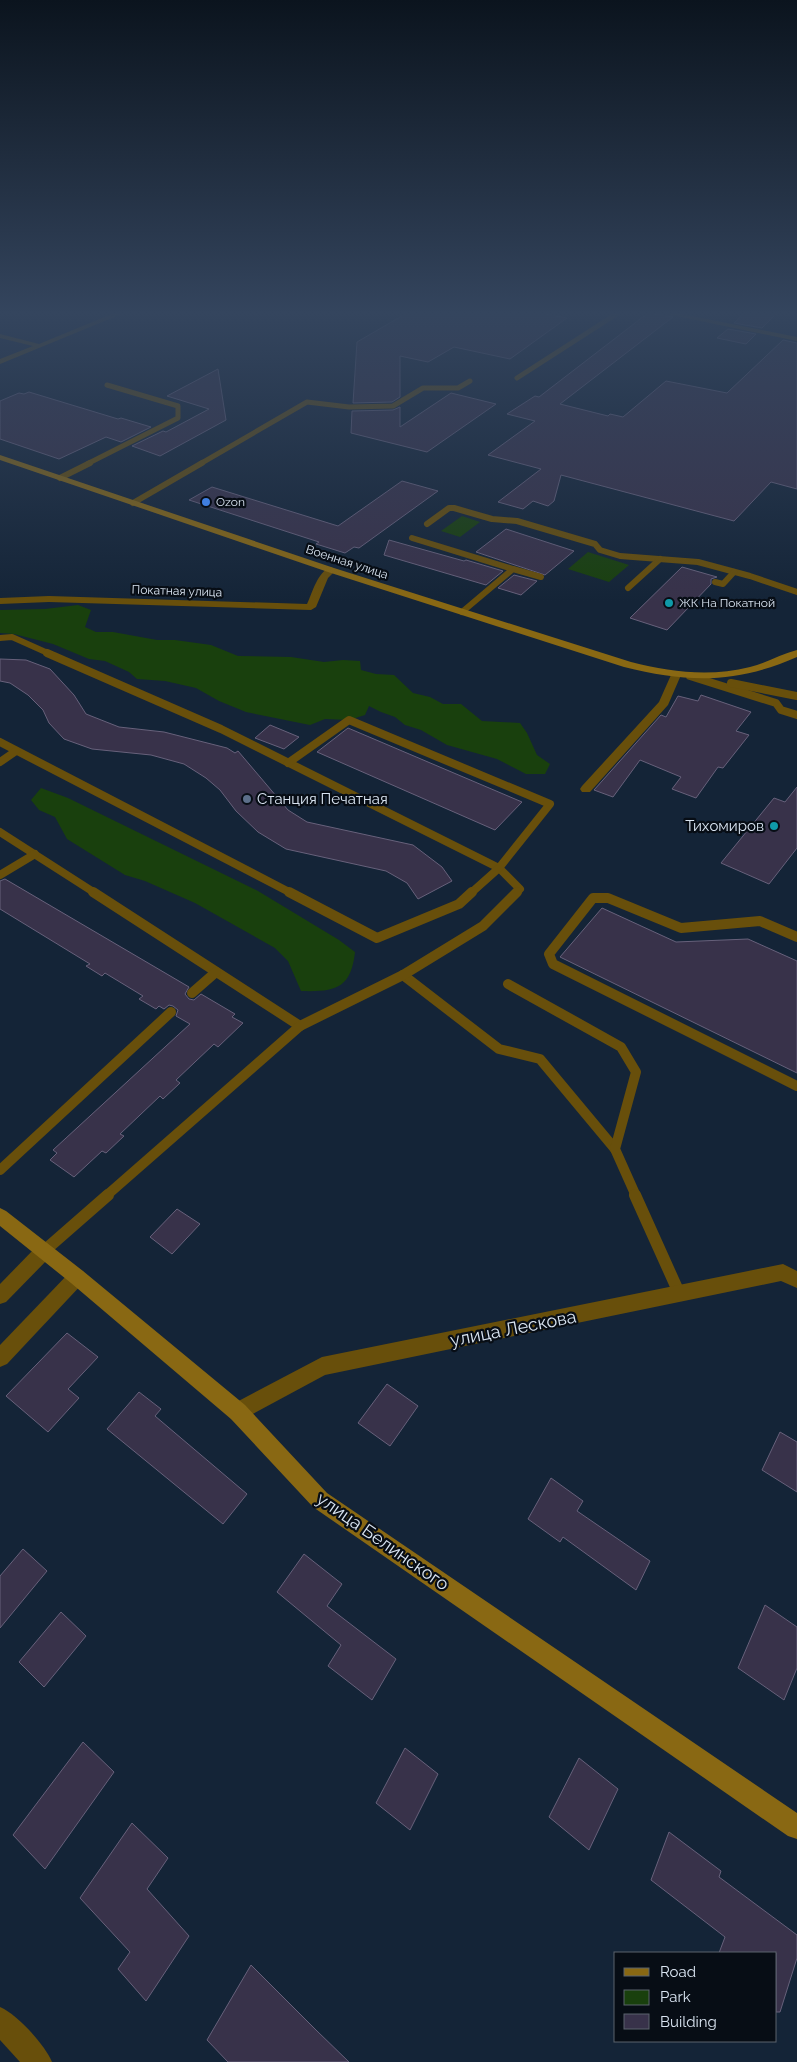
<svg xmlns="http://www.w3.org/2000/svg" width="797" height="2062" font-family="Raleway,sans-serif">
<rect width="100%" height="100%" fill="#142437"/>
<!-- green -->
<g fill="#19400d">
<path d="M462,516L480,522L460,537L441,531Z"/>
<path d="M588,552L629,565L609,582L568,569Z"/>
<path d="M78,605L91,610L85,627L96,632H113L157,640H175L211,645L238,656L291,657L324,662L343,660L360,661L361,670L376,674L394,675L413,693L430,697L443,704H461L482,721L520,723L527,733L537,755L550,764L545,774H526L497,759L447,745L421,730L405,725L395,717L381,712L369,706L365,715L349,720L325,719L310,725L246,712L219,701L196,688L165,681L137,679L129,672L105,661L89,659L53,644L14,634L0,633V610L45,609Z"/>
<path d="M41,788L68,798L258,891L339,940L355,952C351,989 335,992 301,991L288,961L275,948L195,903L145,881L125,875L67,839L55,817L39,810L31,800Z"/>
</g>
<!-- building -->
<g fill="#38324a" stroke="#67617b">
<path d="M407,313H541L567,318L510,359L454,347L428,362L400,356V397L392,402L353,403L357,342Z"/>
<path d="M648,313L673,317L560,404L608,416L610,414L623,417L666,381L727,393L783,340L797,343V489L771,482L734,521L561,475L554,501L548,506L533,501L523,509L498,502L541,469L488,455L535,421L507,414L535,396L539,397Z"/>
<path d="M744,313H777L762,328L734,323Z"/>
<path d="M728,329L756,334L746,344L717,338Z"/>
<path d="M218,369L226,420L160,456L132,446L163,431L166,432L209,409L167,396Z"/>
<path d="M29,392L118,419L121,418L151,427L121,442L106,437L59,459L0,439V401L19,393L24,394Z"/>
<path d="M451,393L496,404L427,452L351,433L352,411L393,410L400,407V427Z"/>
<path d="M402,481L438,491L359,548L354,547L345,553L316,544L319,542L189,500L212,487L338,526Z"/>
<path d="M506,529L574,551L545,575L476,552Z"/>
<path d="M389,540L464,561L466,560L503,571L486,585L384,555Z"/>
<path d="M682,567L717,577L711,579V584L667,630L630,618Z"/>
<path d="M514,575L537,581L521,595L498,588Z"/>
<path d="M0,659L26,660L50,669L74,695L86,714L119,727L164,732L227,748L235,753L238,751L288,810L307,822L413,845L442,867L452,881L418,899L407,883L386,871L286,849L258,832L236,811L220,790L206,778L184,764L151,755L92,749L64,739L49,723L43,710L28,695L10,683L0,681Z"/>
<path d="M701,695L751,712L736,731L749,735L723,768L718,767L696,798L672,789L681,777L640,760L613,797L594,790L661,715L666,717L678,696L698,701Z"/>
<path d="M270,725L299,737L284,749L255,738Z"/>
<path d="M348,728L522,802L495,830L317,752Z"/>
<path d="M797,787V848L769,884L721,863L774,798L785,802Z"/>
<path d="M5,879L189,987L185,994L189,999L194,1000L201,994L235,1014L232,1017L243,1023L218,1047L214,1044L176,1080L180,1083L163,1099L160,1096L120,1134L124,1136L106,1153L102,1151L74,1177L50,1160L57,1153L53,1150L190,1024L176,1016L178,1010L173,1006L169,1005L164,1009L159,1006L156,1009L139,999L143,996L105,973L102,976L86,966L90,964L0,909V881Z"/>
<path d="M602,908L676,942L748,939L797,961V1073L560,957Z"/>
<path d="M177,1209L200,1224L172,1254L150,1237Z"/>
<path d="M67,1333L98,1357L68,1389L79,1398L48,1432L6,1396Z"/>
<path d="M387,1384L418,1406L390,1446L358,1423Z"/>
<path d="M139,1392L161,1409L155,1416L247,1494L223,1524L107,1429Z"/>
<path d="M780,1432L797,1442V1492L762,1470Z"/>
<path d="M551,1478L583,1501L577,1511L650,1561L636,1590L563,1537L560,1542L528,1519Z"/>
<path d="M23,1549L47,1571L0,1628V1576Z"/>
<path d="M304,1554L342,1584L327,1606L396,1659L372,1700L328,1666L341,1645L277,1592Z"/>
<path d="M765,1605L797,1627V1668L784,1700L738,1668Z"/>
<path d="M61,1612L86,1636L44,1687L19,1662Z"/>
<path d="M83,1742L114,1772L45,1869L13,1835Z"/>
<path d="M405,1748L438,1774L410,1830L376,1803Z"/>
<path d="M579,1758L618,1789L589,1850L549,1817Z"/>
<path d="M132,1823L168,1858L147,1889L189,1936L146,2001L118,1969L130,1952L80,1898Z"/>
<path d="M669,1832L721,1871L719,1877L797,1935V1958L780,2012H776V1953H719L725,1937L651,1880Z"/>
<path d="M251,1965L316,2030L349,2062H228L207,2040Z"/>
</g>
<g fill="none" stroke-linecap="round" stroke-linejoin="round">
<!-- lane-far4 -->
<g stroke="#684f0b" stroke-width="5">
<path d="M517,378L618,313"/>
<path d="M87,464L178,418V406L107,385"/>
<path d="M200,464L307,402L349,407L393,406L423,388H458L470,381"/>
</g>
<!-- lane-far3 -->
<g stroke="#684f0b" stroke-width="6">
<path d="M60,478L90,463"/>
<path d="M133,503L202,463"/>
<path d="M427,524L449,508H454L492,519L517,521L595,544L600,550L620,556L698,562L750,576L797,592"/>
<path d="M412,538L513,569"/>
<path d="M715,582L723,584L734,572"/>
<path d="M628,588L660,559"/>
<path d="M462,612L513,569L541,577"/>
<path d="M0,638L12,637L50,654"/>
</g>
<!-- lane-far2 -->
<g stroke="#684f0b" stroke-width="8">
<path d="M47,653L221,729L499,868L520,889L516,893"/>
<path d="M690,676L776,703L781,710L797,715"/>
<path d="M731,683L797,696"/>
<path d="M0,742L291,893"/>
<path d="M0,762L16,751"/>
<path d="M288,763L349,720L550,804L499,868L471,893"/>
<path d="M0,832L95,893"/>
<path d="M0,875L35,854"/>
</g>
<!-- lane-far1 -->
<g stroke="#684f0b" stroke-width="10">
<path d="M93,892L300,1026"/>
<path d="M289,892L377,938L459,904L472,892"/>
<path d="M797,937L760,921L681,928L608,898H593L549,954L553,964L797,1086"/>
<path d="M403,975L499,1049L540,1059L615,1149"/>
<path d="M508,984L621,1047L636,1072L615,1149L636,1196"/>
<path d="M192,993L216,972"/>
<path d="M0,1170L171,1012"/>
<path d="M106,1196L300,1026L403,975L483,926L517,892"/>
</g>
<!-- lane -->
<g stroke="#684f0b" stroke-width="12">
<path d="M635,1195L680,1295"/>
<path d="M44,1251L108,1195"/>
</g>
<!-- street -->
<g fill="#684f0b" fill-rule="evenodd">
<path d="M114,313H124L0,364V359L33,346L0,338V334L39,344Z"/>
<path d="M662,313H677L797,337V341Z"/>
<path d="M331,567L336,570L328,578L316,607L311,610L49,602L0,604V598L49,596L307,604C313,592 317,572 331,567Z"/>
<path d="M676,672L681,675L668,705L590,792H582L580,789L582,786L659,702L671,675Z"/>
<path d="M44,1243L50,1245L53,1251L50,1257L6,1302L0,1304V1284L38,1245Z"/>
<path d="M783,1264L797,1271V1288L781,1281L325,1375L238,1422L231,1419L228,1412L231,1405L322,1357Z"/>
<path d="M77,1269L83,1271L86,1277L83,1283L7,1364L0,1367V1345L71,1271Z"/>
<path d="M0,2007C17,2014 45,2045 52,2062H20L0,2040Z"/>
</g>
<!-- secondary -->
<g fill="#896813" fill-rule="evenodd">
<path d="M0,455L334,568L631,662C670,672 710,677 750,667C766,663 781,654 797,650V657C736,684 688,683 624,667L328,572L0,460Z"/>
<path d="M0,1208L6,1211L83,1271L245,1405L327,1493L797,1813V1839L788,1836L313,1507L231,1419L71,1283L0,1226Z"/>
</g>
</g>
<!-- sky -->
<linearGradient id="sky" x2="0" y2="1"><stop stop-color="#0b141e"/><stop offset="0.52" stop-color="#34455e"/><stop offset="1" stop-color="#34455e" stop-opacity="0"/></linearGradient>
<rect width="797" height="602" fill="url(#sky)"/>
<!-- markers -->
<circle fill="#3f7fe0" stroke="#070d15" stroke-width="2" cx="206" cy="502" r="5"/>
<g fill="#0f9aa8" stroke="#070d15" stroke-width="2">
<circle cx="669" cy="603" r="5"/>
<circle cx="774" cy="826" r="5"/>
</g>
<circle fill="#5c6f8a" stroke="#070d15" stroke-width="2" cx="247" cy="799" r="5"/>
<g text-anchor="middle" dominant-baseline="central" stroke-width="4.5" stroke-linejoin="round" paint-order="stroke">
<!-- far-poi labels -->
<g font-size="12" fill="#d9e4f1" stroke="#070d15" text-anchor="start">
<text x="216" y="502">Ozon</text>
<text x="679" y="603">ЖК На Покатной</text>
</g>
<!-- far-street labels -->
<g font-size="12" fill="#d9e4f1" stroke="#070d15">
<text transform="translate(347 562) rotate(18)">Военная улица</text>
<text transform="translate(177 591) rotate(2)">Покатная улица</text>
</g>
<!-- poi labels -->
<g font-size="15" fill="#d9e4f1" stroke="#070d15" text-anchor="start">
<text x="257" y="799">Станция Печатная</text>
<text x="764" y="826" text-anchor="end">Тихомиров</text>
</g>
<!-- near-street labels -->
<g font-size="18" fill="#d9e4f1" stroke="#070d15">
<text transform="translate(513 1328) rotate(-11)">улица Лескова</text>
<text transform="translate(383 1541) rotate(35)">улица Белинского</text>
</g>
</g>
<!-- legend -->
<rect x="614" y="1952" width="162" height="90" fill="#070d15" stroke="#5b636d"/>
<rect x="624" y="1968" width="25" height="8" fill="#896813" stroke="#5b636d"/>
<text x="660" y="1977" font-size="15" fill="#d9e4f1">Road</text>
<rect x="624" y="1990" width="25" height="15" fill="#19400d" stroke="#5b636d"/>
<text x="660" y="2002" font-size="15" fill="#d9e4f1">Park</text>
<rect x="624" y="2014" width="25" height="15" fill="#38324a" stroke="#5b636d"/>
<text x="660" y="2027" font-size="15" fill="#d9e4f1">Building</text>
</svg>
